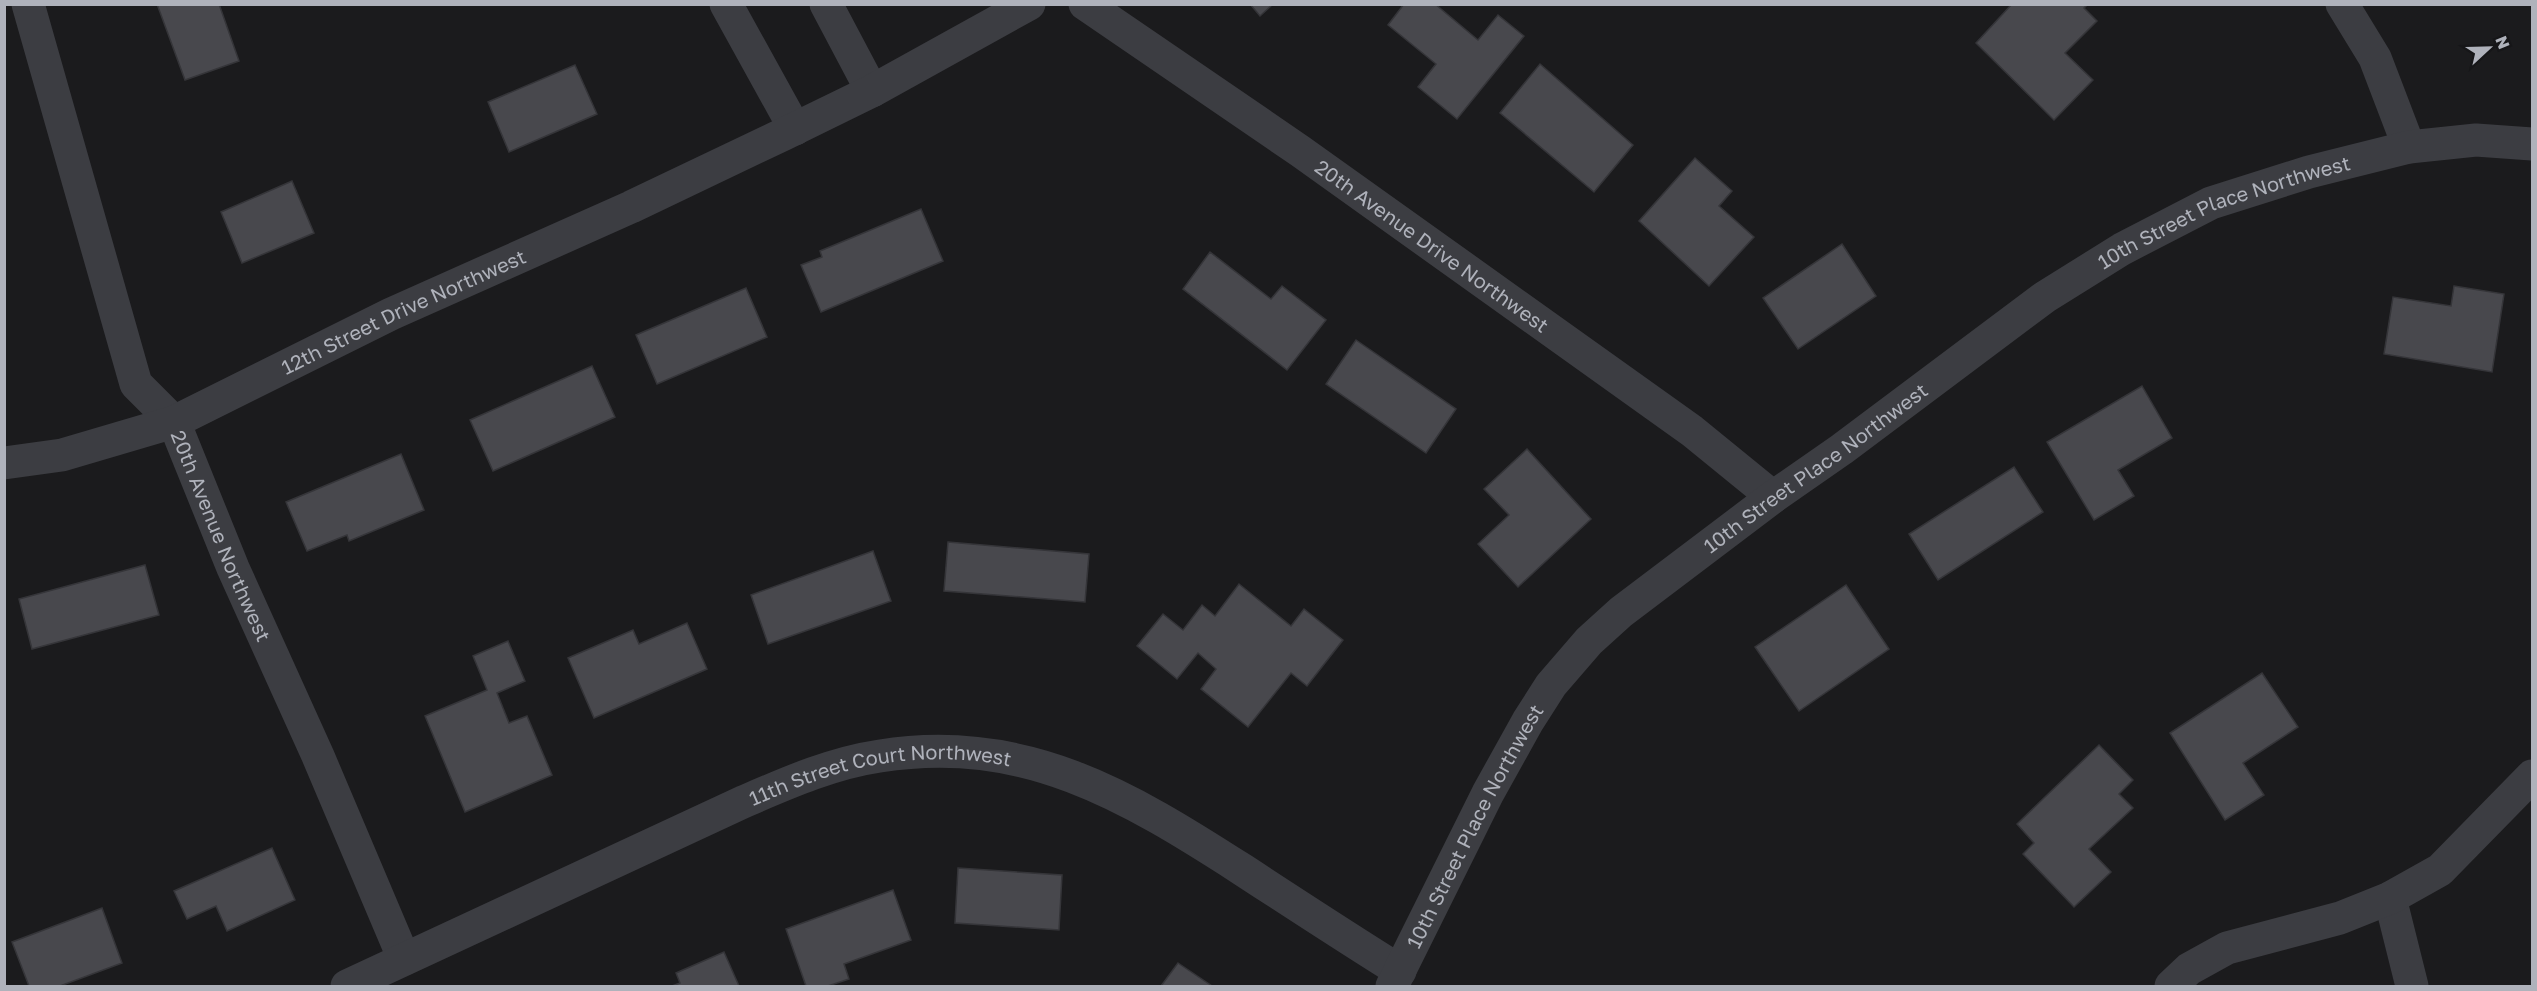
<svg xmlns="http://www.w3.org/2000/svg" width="2537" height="991" font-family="'Golos Text',sans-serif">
<rect width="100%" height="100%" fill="#1b1b1d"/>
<!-- building -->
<g fill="#48484d" stroke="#353539" stroke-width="1.5">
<path d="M157,4H219L239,61L185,80Z"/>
<path d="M1250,4H1273L1260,16Z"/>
<path d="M1404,4H1435L1478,40L1498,15L1524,36L1457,119L1418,87L1436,64L1388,25Z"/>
<path d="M2012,4H2088L2084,8L2097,21L2065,53L2093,80L2054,120L1976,43Z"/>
<path d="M1540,64L1633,145L1594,192L1500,113Z"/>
<path d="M575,65L597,114L509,152L488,102Z"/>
<path d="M1695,158L1732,191L1719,206L1754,237L1709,286L1639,221Z"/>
<path d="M292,181L314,233L242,263L221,212Z"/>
<path d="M921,209L943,261L821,312L801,265L822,257L820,251Z"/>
<path d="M1842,244L1876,296L1798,349L1763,298Z"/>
<path d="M1210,252L1271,299L1282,286L1326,320L1287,370L1183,289Z"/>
<path d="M2454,286L2504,294L2492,372L2384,354L2393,297L2451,306Z"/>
<path d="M746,288L767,337L657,384L636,335Z"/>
<path d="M1356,340L1456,409L1426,453L1326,384Z"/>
<path d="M592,366L615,417L493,471L470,420Z"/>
<path d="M2142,386L2172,438L2118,470L2134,496L2094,520L2047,442Z"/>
<path d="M1527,449L1591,519L1518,587L1478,544L1509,515L1484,489Z"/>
<path d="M401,454L424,510L349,541L347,535L307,551L286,502Z"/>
<path d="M2014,467L2043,512L1938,580L1909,534Z"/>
<path d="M948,542L1089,554L1085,602L944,591Z"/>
<path d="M873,551L891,601L768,644L751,595Z"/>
<path d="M145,565L159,615L32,649L19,599Z"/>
<path d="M1239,584L1291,626L1304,609L1343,640L1307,686L1291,673L1248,727L1201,689L1216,669L1198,653L1177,679L1137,646L1163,614L1183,630L1202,605L1215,616Z"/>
<path d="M1846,585L1889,649L1799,711L1755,647Z"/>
<path d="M687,623L707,669L594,718L568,658L633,630L639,644Z"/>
<path d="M508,641L525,681L497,693L509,723L527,716L552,775L465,812L425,716L487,690L473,656Z"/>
<path d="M2262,673L2298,727L2243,763L2264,795L2225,820L2170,733Z"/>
<path d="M2099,745L2133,780L2119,794L2133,808L2089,849L2111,872L2074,907L2023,854L2034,843L2017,824Z"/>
<path d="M272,848L295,900L227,931L216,906L187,919L174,891Z"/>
<path d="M958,868L1062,875L1059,930L955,923Z"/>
<path d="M893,890L911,940L844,964L849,979L828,986H806L786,929Z"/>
<path d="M102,908L122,963L60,986H29L12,942Z"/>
<path d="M724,952L739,986H672L680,983L676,973Z"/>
<path d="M1178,963L1212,986H1161Z"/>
</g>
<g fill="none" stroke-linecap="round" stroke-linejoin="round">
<!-- minor -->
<g stroke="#3c3d42" stroke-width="33">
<path id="s1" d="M28,4L136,384L174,422L233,568L318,756L404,959"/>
<path d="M726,4L795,129"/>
<path d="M826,4L872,91"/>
<path id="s2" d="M1085,4L1300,151L1692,431L1773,497"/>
<path d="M2342,4L2375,58L2409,147"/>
<path id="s3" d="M4,463L62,455L174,422L391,314L631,207L784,134L872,91L1029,4"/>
<path d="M2390,898L2412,986"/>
<path id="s4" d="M347,986L743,802C787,783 832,763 880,756C1024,733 1128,796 1243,870C1295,904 1347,938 1400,971"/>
<path id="s5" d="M1392,986L1488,793L1528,721L1551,685L1589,641L1621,612L1773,497L1842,449L2045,297L2122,249L2211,203L2309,172L2409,147L2476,140L2532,144"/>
<path d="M2171,986L2189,969L2227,948L2340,918L2390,898L2440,870L2532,776"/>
</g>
</g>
<g text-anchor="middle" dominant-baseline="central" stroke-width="6" stroke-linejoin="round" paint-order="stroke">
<!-- street labels -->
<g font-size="20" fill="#afb2bb" stroke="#161618">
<text stroke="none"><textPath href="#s5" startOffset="1170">10th Street Place Northwest</textPath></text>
<text stroke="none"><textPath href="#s2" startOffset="423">20th Avenue Drive Northwest</textPath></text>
<text stroke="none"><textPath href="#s3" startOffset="430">12th Street Drive Northwest</textPath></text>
<text stroke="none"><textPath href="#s5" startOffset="684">10th Street Place Northwest</textPath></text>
<text stroke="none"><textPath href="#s1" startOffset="572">20th Avenue Northwest</textPath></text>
<text stroke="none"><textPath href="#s4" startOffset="579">11th Street Court Northwest</textPath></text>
<text stroke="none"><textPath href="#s5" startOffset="180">10th Street Place Northwest</textPath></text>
</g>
</g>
<!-- border -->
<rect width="2537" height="991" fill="none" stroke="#afb2bb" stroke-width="12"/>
<!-- north arrow -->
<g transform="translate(2489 48) rotate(68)" stroke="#161618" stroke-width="4.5" paint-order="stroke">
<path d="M0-4.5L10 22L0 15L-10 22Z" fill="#afb2bb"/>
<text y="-9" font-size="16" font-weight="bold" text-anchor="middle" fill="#afb2bb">N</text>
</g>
</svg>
